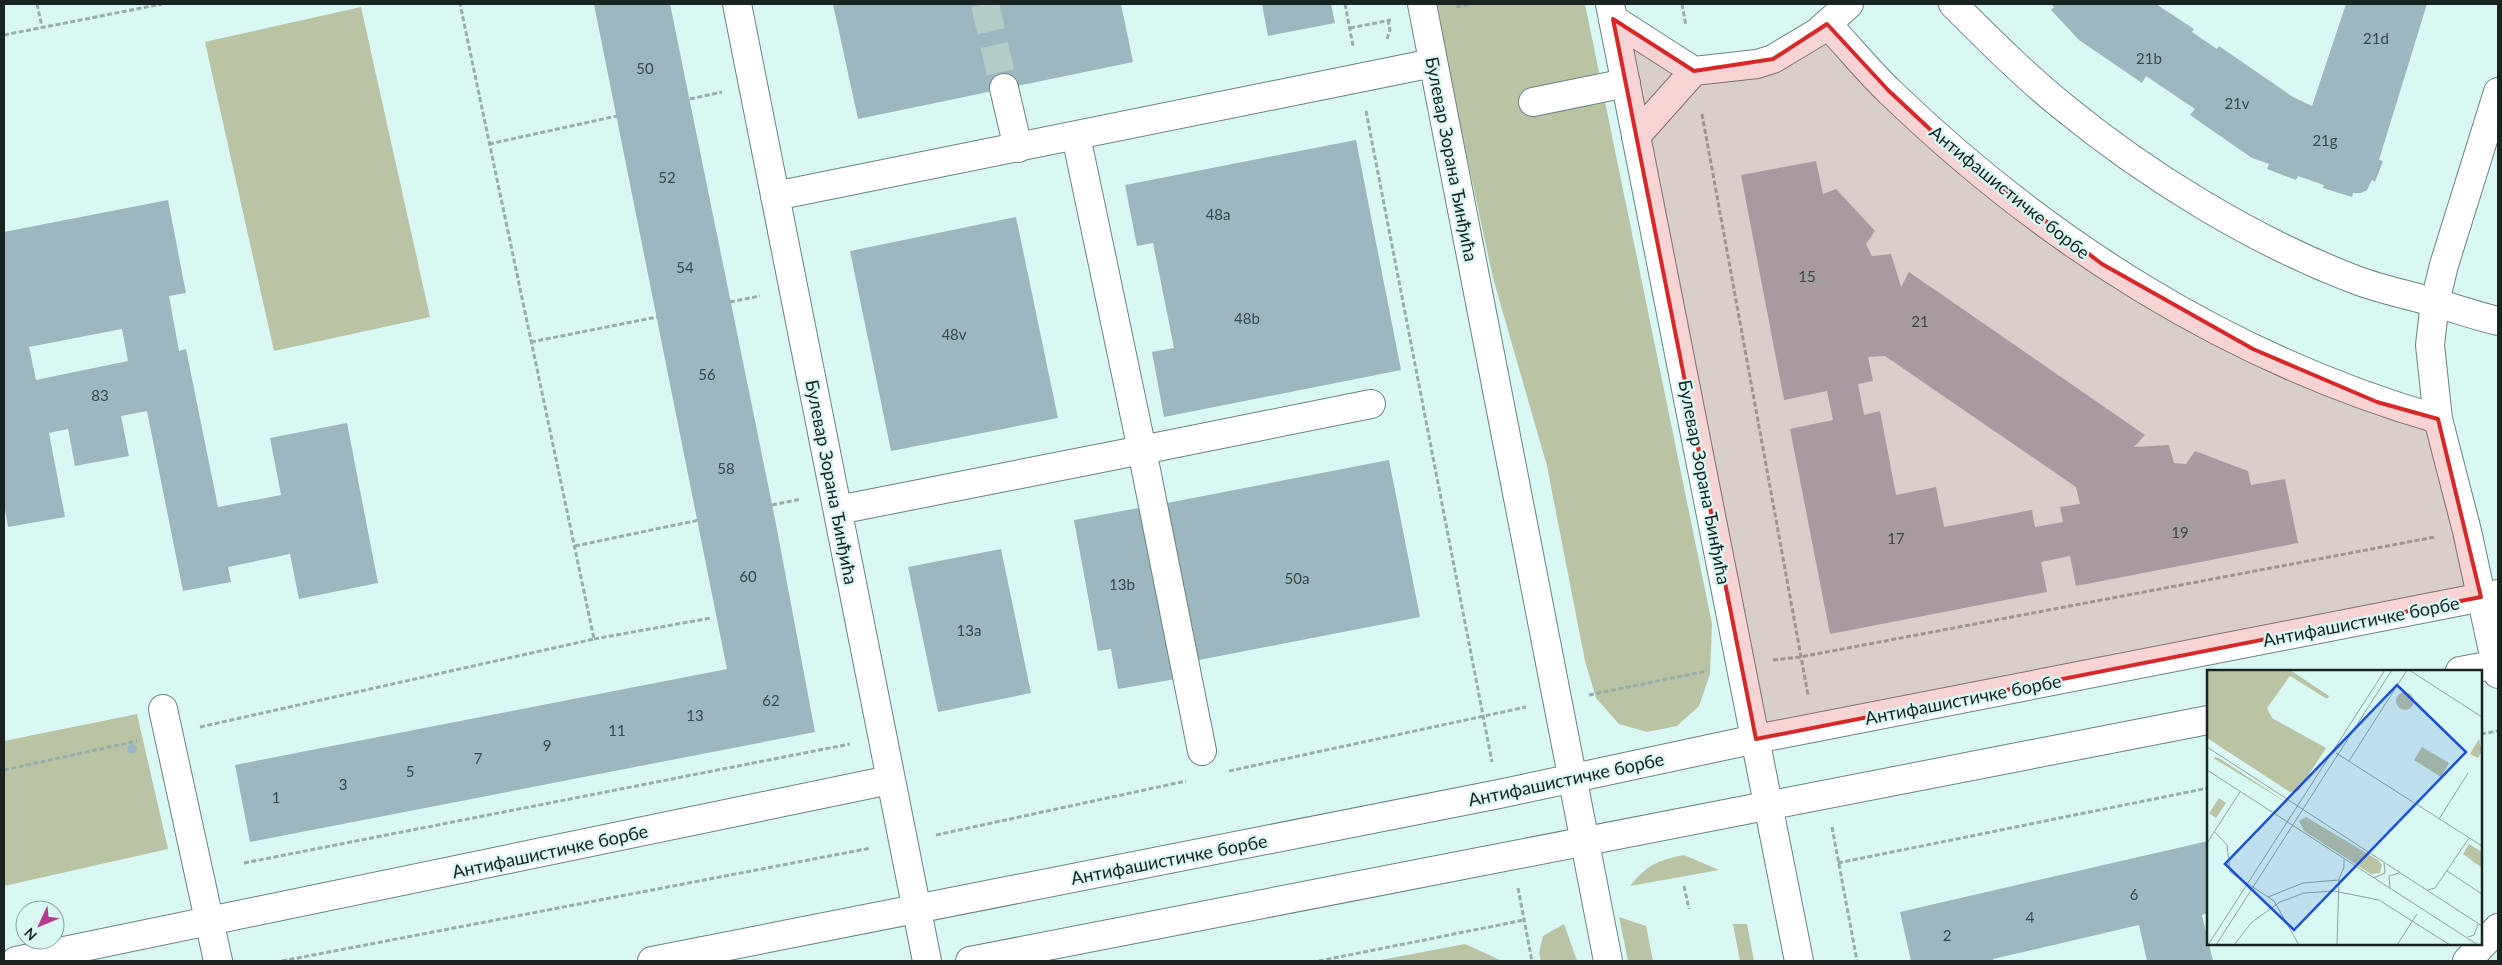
<svg xmlns="http://www.w3.org/2000/svg" width="2502" height="965" font-family="Lato,sans-serif">
<rect width="100%" height="100%" fill="#daf8f3"/>
<!-- green -->
<g fill="#b8c4a3">
<path d="M1434,4H1585L1712,624L1710,674L1699,706L1677,726L1647,732L1619,724L1596,698L1585,661L1547,466L1493,278Z"/>
<path d="M361,7L430,317L274,351L205,42Z"/>
<path d="M137,714L168,849L4,886V741Z"/>
<path d="M1684,855L1719,870L1630,886C1647,865 1658,860 1684,855Z"/>
<path d="M1619,917L1646,926L1653,961H1628Z"/>
<path d="M1564,924L1577,961H1541L1539,953L1543,936Z"/>
<path d="M1733,924H1747L1754,961H1740Z"/>
<path d="M1465,944L1502,961H1376Z"/>
</g>
<!-- building -->
<g fill="#9cb7bf" fill-rule="evenodd">
<path d="M594,4H670L775,519L815,732L250,842L235,765L727,669Z"/>
<path d="M833,4H1121L1133,62L858,119Z"/>
<path d="M1262,4H1331L1335,23L1268,36Z"/>
<path d="M2051,4H2156L2194,29L2192,32L2217,49L2219,46L2293,97L2312,106L2346,4H2427L2379,160L2383,161L2375,182L2372,180L2367,190L2361,193H2353L2352,197L2323,188L2324,185L2298,176L2296,180L2267,169L2269,164L2252,158L2190,115L2195,109L2146,76L2142,83L2079,40L2051,10L2054,7Z"/>
<path d="M1356,140L1401,370L1164,417L1152,352L1174,348L1153,243L1137,246L1125,185Z"/>
<path d="M1816,161L1823,194L1836,189L1875,231L1866,244L1872,256L1891,254L1901,287L1909,272L2145,435L2134,447L2169,445L2174,463L2186,464L2195,451L2248,471L2251,485L2285,479L2298,543L2076,586L2070,556L2041,562L2047,592L1830,634L1790,429L1833,420L1827,391L1784,400L1741,175ZM1885,356L2076,487L2080,504L2060,507L2063,522L2035,527L2032,510L1944,527L1936,487L1896,495L1880,411L1864,415L1858,384L1873,381L1868,357Z"/>
<path d="M168,200L186,293L169,296L179,351L186,349L218,507L281,495L270,438L347,423L378,583L299,599L290,554L228,567L231,582L183,591L147,411L121,416L129,456L75,466L68,429L49,433L65,517L8,527L4,504V232ZM122,329L128,361L36,380L29,347Z"/>
<path d="M1016,217L1058,418L891,451L850,251Z"/>
<path d="M1389,460L1420,617L1199,660L1167,503Z"/>
<path d="M1144,507L1176,679L1118,689L1111,649L1098,651L1074,520Z"/>
<path d="M1001,549L1031,693L938,712L908,567Z"/>
<circle cx="132" cy="749" r="5"/>
<path d="M2208,841V913L2202,915L2213,961H2147L2139,925L1993,959L1994,961H1911L1900,912Z"/>
</g>
<g fill="none" stroke-linecap="round" stroke-linejoin="round">
<!-- minor-tunnel -->
<path stroke="#b3cdc9" stroke-width="28" stroke-dasharray="28 14" stroke-linecap="butt" d="M985,4L1004,88"/>
<defs>
<g id="minor">
<path d="M737,4L927,961"/>
<path d="M1422,4L1608,961"/>
<path d="M1610,4L1799,961"/>
<path d="M1953,4C1988,39 2023,74 2061,105C2146,175 2253,241 2356,280C2383,290 2409,295 2436,303C2457,309 2477,316 2498,321"/>
<path d="M1613,19L1694,71L1757,64L1773,59L1818,32L1849,4"/>
<path d="M1827,24C1848,46 1867,70 1889,91C2044,241 2229,359 2438,419"/>
<path d="M1004,88L1018,148"/>
<path d="M2498,92L2444,265L2435,302L2430,345L2438,419L2467,531L2498,674"/>
<path d="M1533,102L1626,83"/>
<path d="M1076,136L1142,450L1371,404"/>
<path d="M1636,136L1694,71"/>
<path d="M775,196L1433,63"/>
<path d="M838,510L1142,450L1202,751"/>
<path d="M2460,671L2498,664"/>
<path d="M163,709L218,961"/>
<path d="M16,961L890,780"/>
<path d="M652,961L1499,794L1756,739L2498,594"/>
<path d="M970,961L2208,720"/>
<path d="M2467,961L2498,928"/>
</g>
</defs>
<!-- minor casing -->
<use href="#minor" stroke="#688380" stroke-width="30"/>
<!-- path -->
<g stroke="#97aeab" stroke-width="3" stroke-dasharray="5 2.5" stroke-linecap="butt">
<path d="M37,4L42,27"/>
<path d="M1345,4L1353,46"/>
<path d="M1682,4L1686,26"/>
<path d="M1456,7L1473,4"/>
<path d="M1350,28L1391,20"/>
<path d="M4,35L162,4"/>
<path d="M1387,39L1390,30L1388,20"/>
<path d="M690,99L722,92"/>
<path d="M1366,111L1492,762"/>
<path d="M1702,114L1808,695"/>
<path d="M489,144L617,116"/>
<path d="M730,302L760,296"/>
<path d="M531,342L657,317"/>
<path d="M772,505L801,499"/>
<path d="M575,546L699,520"/>
<path d="M594,639L711,618"/>
<path d="M1773,660L1800,657L2435,537"/>
<path d="M1589,695L1707,671"/>
<path d="M200,727L594,639L460,4"/>
<path d="M2481,734L2498,731"/>
<path d="M4,770L137,741"/>
<path d="M1229,771L1526,707"/>
<path d="M1832,827L1857,961"/>
<path d="M936,835L1186,781"/>
<path d="M244,863L850,744"/>
<path d="M1838,863L2208,788"/>
<path d="M1684,886L1689,909"/>
<path d="M1518,888L1532,961"/>
<path d="M282,961L871,848"/>
<path d="M1319,961L1524,920"/>
</g>
<!-- minor -->
<use href="#minor" stroke="#fff" stroke-width="28"/>
</g>
<!-- marked area -->
<path fill="#d62828" fill-opacity="0.2" stroke="#d62828" stroke-width="4" stroke-linejoin="round" d="M1613,19L1694,71L1773,59L1827,24L1888,90L1950,148L2102,264L2253,349L2377,402L2438,419L2481,597L1756,739Z"/>
<g text-anchor="middle" dominant-baseline="central" stroke-width="4.5" stroke-linejoin="round" paint-order="stroke">
<!-- number labels -->
<g font-size="15" fill="#394849">
<text x="2376" y="38">21d</text>
<text x="2149" y="58">21b</text>
<text x="645" y="68">50</text>
<text x="2237" y="103">21v</text>
<text x="2325" y="140">21g</text>
<text x="667" y="177">52</text>
<text x="1218" y="214">48a</text>
<text x="685" y="267">54</text>
<text x="1807" y="276">15</text>
<text x="1247" y="318">48b</text>
<text x="1920" y="321">21</text>
<text x="954" y="334">48v</text>
<text x="707" y="374">56</text>
<text x="100" y="395">83</text>
<text x="726" y="468">58</text>
<text x="2180" y="532">19</text>
<text x="1896" y="538">17</text>
<text x="748" y="576">60</text>
<text x="1297" y="578">50a</text>
<text x="1122" y="584">13b</text>
<text x="969" y="630">13a</text>
<text x="771" y="700">62</text>
<text x="695" y="715">13</text>
<text x="617" y="730">11</text>
<text x="547" y="745">9</text>
<text x="478" y="758">7</text>
<text x="410" y="771">5</text>
<text x="343" y="784">3</text>
<text x="276" y="797">1</text>
<text x="2134" y="894">6</text>
<text x="2030" y="917">4</text>
<text x="1947" y="935">2</text>
</g>
<!-- street labels -->
<g font-size="18" fill="#182322" stroke="#daf8f3">
<text transform="translate(1452 159) rotate(79)">Булевар Зорана Ђинђића</text>
<text transform="translate(2010 192) rotate(39)">Антифашистичке борбе</text>
<text transform="translate(832 482) rotate(79)">Булевар Зорана Ђинђића</text>
<text transform="translate(1705 482) rotate(79)">Булевар Зорана Ђинђића</text>
<text transform="translate(2361 621) rotate(-11)">Антифашистичке борбе</text>
<text transform="translate(1963 699) rotate(-11)">Антифашистичке борбе</text>
<text transform="translate(1566 779) rotate(-12)">Антифашистичке борбе</text>
<text transform="translate(550 851) rotate(-12)">Антифашистичке борбе</text>
<text transform="translate(1169 859) rotate(-11)">Антифашистичке борбе</text>
</g>
</g>
<!-- overview -->
<g transform="translate(2207 670)">
<rect width="275" height="275" fill="#daf8f3"/>
<path d="M0,0H83L122,26L120,29L83,6L60,38L65,48L119,78L91,121L83,122L0,68ZM189 31a9 9 0 1 1 18 0a9 9 0 1 1-18 0ZM272,69L275,81L271,88L263,84ZM215,77L242,93L234,107L207,90ZM8,87L12,88L82,134L8,89L6,91ZM12,128L19,133L9,148L2,143ZM99,147L171,190L175,195L173,203L164,204L97,161L92,151ZM262,174L275,182V198L256,184Z" fill="#b8c4a3"/>
<path fill="none" stroke="#8ca39f" stroke-width="1" d="M202,0L275,47M0,77L275,256M129,83L275,176M142,91L200,0M0,100L271,275M232,149L261,103M8,162L20,175L23,202L67,231L92,275M0,173L33,122M240,201L275,224M167,208L178,203L177,193M183,219L182,206L192,203M220,220L228,218L262,168M61,227L96,213L132,210M261,267L267,265L271,254M1,275L178,0M9,275L185,0M27,275L45,252L73,232L97,223L127,221L172,230L243,275M130,275L132,209L137,197V189M190,275L210,244"/>
<path fill="#1d4ed8" fill-opacity="0.15" stroke="#1d4ed8" stroke-width="2.5" d="M190,15L259,82L87,260L18,194Z"/>
<rect width="275" height="275" fill="none" stroke="#182322" stroke-width="2.5"/>
</g>
<!-- border -->
<rect width="2502" height="965" fill="none" stroke="#182322" stroke-width="10"/>
<!-- north arrow -->
<g transform="translate(40 925) rotate(226)"><circle r="24" fill="#daf8f3" stroke="#8ca39f"/>
<path d="M0-4L9 19L0 12L-9 19Z" fill="#b43b8f"/>
<text y="-8" font-size="14" font-weight="bold" text-anchor="middle" fill="#182322">N</text>
</g>
</svg>
